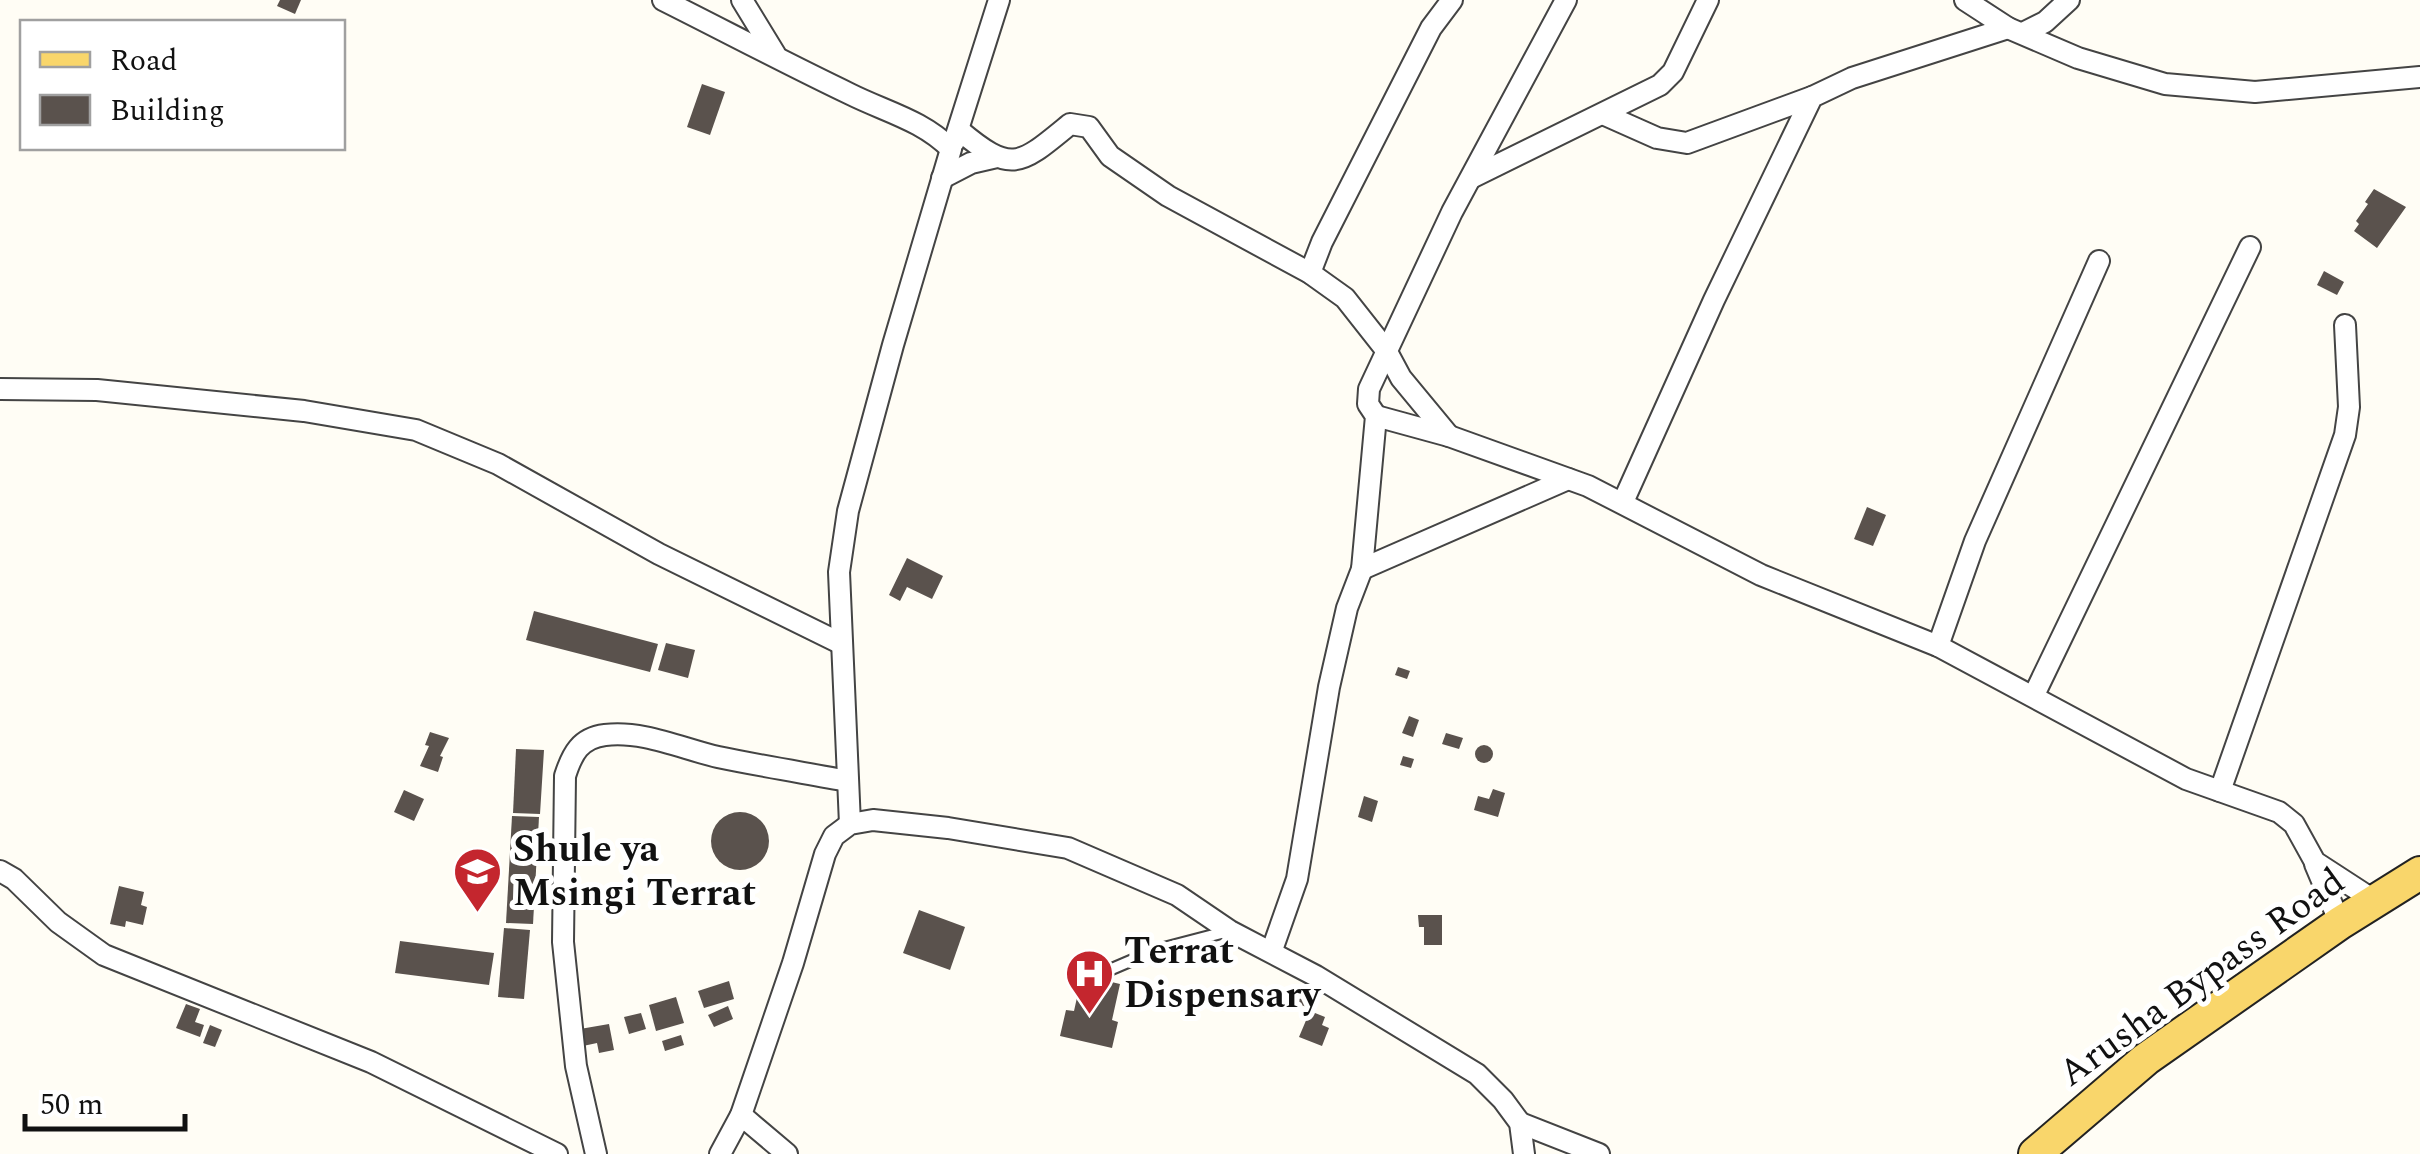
<svg xmlns="http://www.w3.org/2000/svg" width="2420" height="1154" font-family="Spectral,serif">
<rect width="100%" height="100%" fill="#fffdf5"/>
<!-- building -->
<g fill="#5a524d">
<path d="M280,0H301L295,14L277,6Z"/>
<path d="M702,84L725,92L710,135L687,127Z"/>
<path d="M2374,189L2406,207L2377,248L2354,231L2359,224L2356,221L2368,204L2365,202Z"/>
<path d="M2324,271L2344,282L2337,295L2317,285Z"/>
<path d="M1867,507L1886,515L1873,546L1854,539Z"/>
<path d="M907,558L943,576L932,599L907,587L900,601L889,595Z"/>
<path d="M534,611L658,644L650,672L526,640Z"/>
<path d="M666,643L695,650L688,678L658,670Z"/>
<path d="M1398,667L1410,671L1407,679L1395,675Z"/>
<path d="M1409,716L1419,720L1413,737L1402,733Z"/>
<path d="M430,732L449,738L440,756L443,757L438,772L420,766L429,746L425,745Z"/>
<path d="M1446,733L1463,738L1459,749L1442,744Z"/>
<circle cx="1484" cy="754" r="9"/>
<path d="M516,749L544,750L540,814L513,813Z"/>
<path d="M1403,756L1414,759L1411,768L1400,765Z"/>
<path d="M1493,789L1505,793L1498,817L1474,810L1478,796L1489,799Z"/>
<path d="M404,790L424,799L414,821L394,812Z"/>
<path d="M1364,796L1378,801L1372,822L1358,817Z"/>
<circle cx="740" cy="841" r="29"/>
<path d="M512,816L539,817L533,924L506,923Z"/>
<path d="M119,886L144,892L141,905L147,907L143,925L126,921L125,927L110,924Z"/>
<path d="M919,910L965,927L950,970L903,953Z"/>
<path d="M1418,915H1442V945H1424V927H1419Z"/>
<path d="M504,928L530,930L524,999L498,997Z"/>
<path d="M400,941L494,953L489,985L395,973Z"/>
<path d="M1082,975L1120,984L1112,1020L1118,1022L1112,1048L1060,1036L1066,1010L1074,1011Z"/>
<path d="M729,981L734,999L704,1008L698,991Z"/>
<path d="M1301,993L1309,995L1307,1007L1298,1004Z"/>
<path d="M676,997L684,1023L656,1031L649,1005Z"/>
<path d="M186,1004L200,1009L195,1022L204,1025L200,1037L176,1028Z"/>
<path d="M728,1006L733,1019L714,1027L708,1015Z"/>
<path d="M1310,1011L1325,1017L1322,1025L1329,1028L1322,1046L1299,1037Z"/>
<path d="M641,1013L646,1029L629,1034L624,1017Z"/>
<path d="M609,1024L614,1050L599,1053L597,1043L583,1046L580,1029Z"/>
<path d="M210,1025L222,1030L215,1047L203,1043Z"/>
<path d="M681,1035L684,1045L665,1051L662,1041Z"/>
</g>
<g fill="none" stroke-linecap="round" stroke-linejoin="round">
<defs>
<path id="lane" d="M1107,971L1156,950L1229,931"/>
<g id="street">
<path d="M663,0C725,31 787,64 850,94C886,112 922,120 951,149L893,345L848,511L839,572L850,824"/>
<path d="M742,0L775,54"/>
<path d="M1965,0L2008,28L2078,58L2165,84L2255,92L2420,77"/>
<path d="M2023,33L2045,22L2069,0"/>
<path d="M1603,114L1657,138L1687,143L1812,97"/>
<path d="M959,130C1012,175 1020,165 1070,124L1089,127L1110,156L1168,196L1310,273L1345,298L1386,350L1401,378L1449,436"/>
<path d="M954,142L999,0"/>
<path d="M942,178L971,163L997,157"/>
<path d="M1471,178L1660,85L1673,72L1708,0"/>
<path d="M1310,273L1322,242L1431,28L1452,0"/>
<path d="M0,389L97,390L304,411L416,430L498,464L659,554L840,643"/>
<path d="M1376,416L1449,436L1588,486L1761,575L1938,646L2186,779L2279,812L2294,824L2315,862L2375,901"/>
<path d="M1623,502L1714,300L1812,97L1852,78L2008,28"/>
<path d="M1362,569L1568,479"/>
<path d="M1938,646L1975,541L2099,261"/>
<path d="M2034,695L2250,247"/>
<path d="M2220,791L2345,435L2349,407L2345,325"/>
<path d="M2315,864L2340,923"/>
<path d="M0,871L14,879L58,922L104,955L371,1062L557,1154"/>
<path d="M1272,950L1297,879L1329,687L1347,608L1362,569L1376,416L1368,404L1369,389L1452,212L1566,0"/>
<path d="M741,1115L787,1154"/>
<path d="M1520,1123L1599,1154"/>
<path d="M596,1154L576,1066L563,942L565,776C572,754 580,738 605,735C642,730 683,749 718,757C761,766 805,773 848,781"/>
<path d="M720,1154L741,1115L793,963L825,854L834,836L850,824L873,820L948,828L1068,848L1177,895L1230,931L1316,976L1477,1074L1503,1100L1520,1123L1524,1154"/>
</g>
<path id="primary" d="M2035,1154L2146,1059L2340,923L2420,873"/>
</defs>
<!-- lane casing -->
<use href="#lane" stroke="#444" stroke-width="14"/>
<!-- street casing -->
<use href="#street" stroke="#444" stroke-width="24"/>
<!-- primary casing -->
<use href="#primary" stroke="#222" stroke-width="36"/>
<!-- lane -->
<use href="#lane" stroke="#fff" stroke-width="10"/>
<!-- street -->
<use href="#street" stroke="#fff" stroke-width="20"/>
<!-- primary -->
<use href="#primary" stroke="#f9d66b" stroke-width="32"/>
</g>
<!-- icons -->
<defs>
<symbol id="school-pin" viewBox="-11 -11 22 30"><path d="M0 17L-7.5 6A9.5 9.5 0 1 1 7.5 6Z" fill="#c4262e" stroke="#fff"/><path d="M0-5L7-2L0 1L-7-2ZM-4 1L0 2.5L4 1V4Q0 6-4 4Z" fill="#fff"/></symbol>
<symbol id="hospital-pin" viewBox="-11 -11 22 30"><path d="M0 17L-7.5 6A9.5 9.5 0 1 1 7.5 6Z" fill="#c4262e" stroke="#fff"/><path d="M-5-5h3v3.5h4V-5h3V5h-3V1.5h-4V5h-3Z" fill="#fff"/></symbol>
</defs>
<g fill-rule="evenodd">
<use href="#school-pin" x="450" y="844" width="55" height="75"/>
<use href="#hospital-pin" x="1062" y="946" width="55" height="75"/>
</g>
<g text-anchor="middle" dominant-baseline="central" stroke-width="10" stroke-linejoin="round" paint-order="stroke">
<!-- poi labels -->
<g font-size="38" font-weight="bold" fill="#111" stroke="#fff" text-anchor="start">
<text x="513" y="850">Shule ya<tspan x="513" dy="44">Msingi Terrat</tspan></text>
<text x="1124" y="952">Terrat<tspan x="1124" dy="44">Dispensary</tspan></text>
</g>
<!-- street labels -->
<g font-size="38" fill="#111" stroke="#fff">
<text transform="translate(2202 978) rotate(-36)">Arusha Bypass Road</text>
</g>
</g>
<!-- legend -->
<rect x="20" y="20" width="325" height="130" fill="#ffffff" stroke="#a0a0a0" stroke-width="2.5"/>
<rect x="40" y="52" width="50" height="15" fill="#f9d66b" stroke="#a0a0a0" stroke-width="2.5"/>
<text x="110" y="70" font-size="30" fill="#111111">Road</text>
<rect x="40" y="95" width="50" height="30" fill="#5a524d" stroke="#a0a0a0" stroke-width="2.5"/>
<text x="110" y="120" font-size="30" fill="#111111">Building</text>
<!-- scale -->
<path d="M25 1114v15h160v-15" fill="none" stroke="#111111" stroke-width="5"/>
<text x="40" y="1114" font-size="30" fill="#111111" stroke="#ffffff" stroke-width="8" paint-order="stroke">50 m</text>
</svg>
